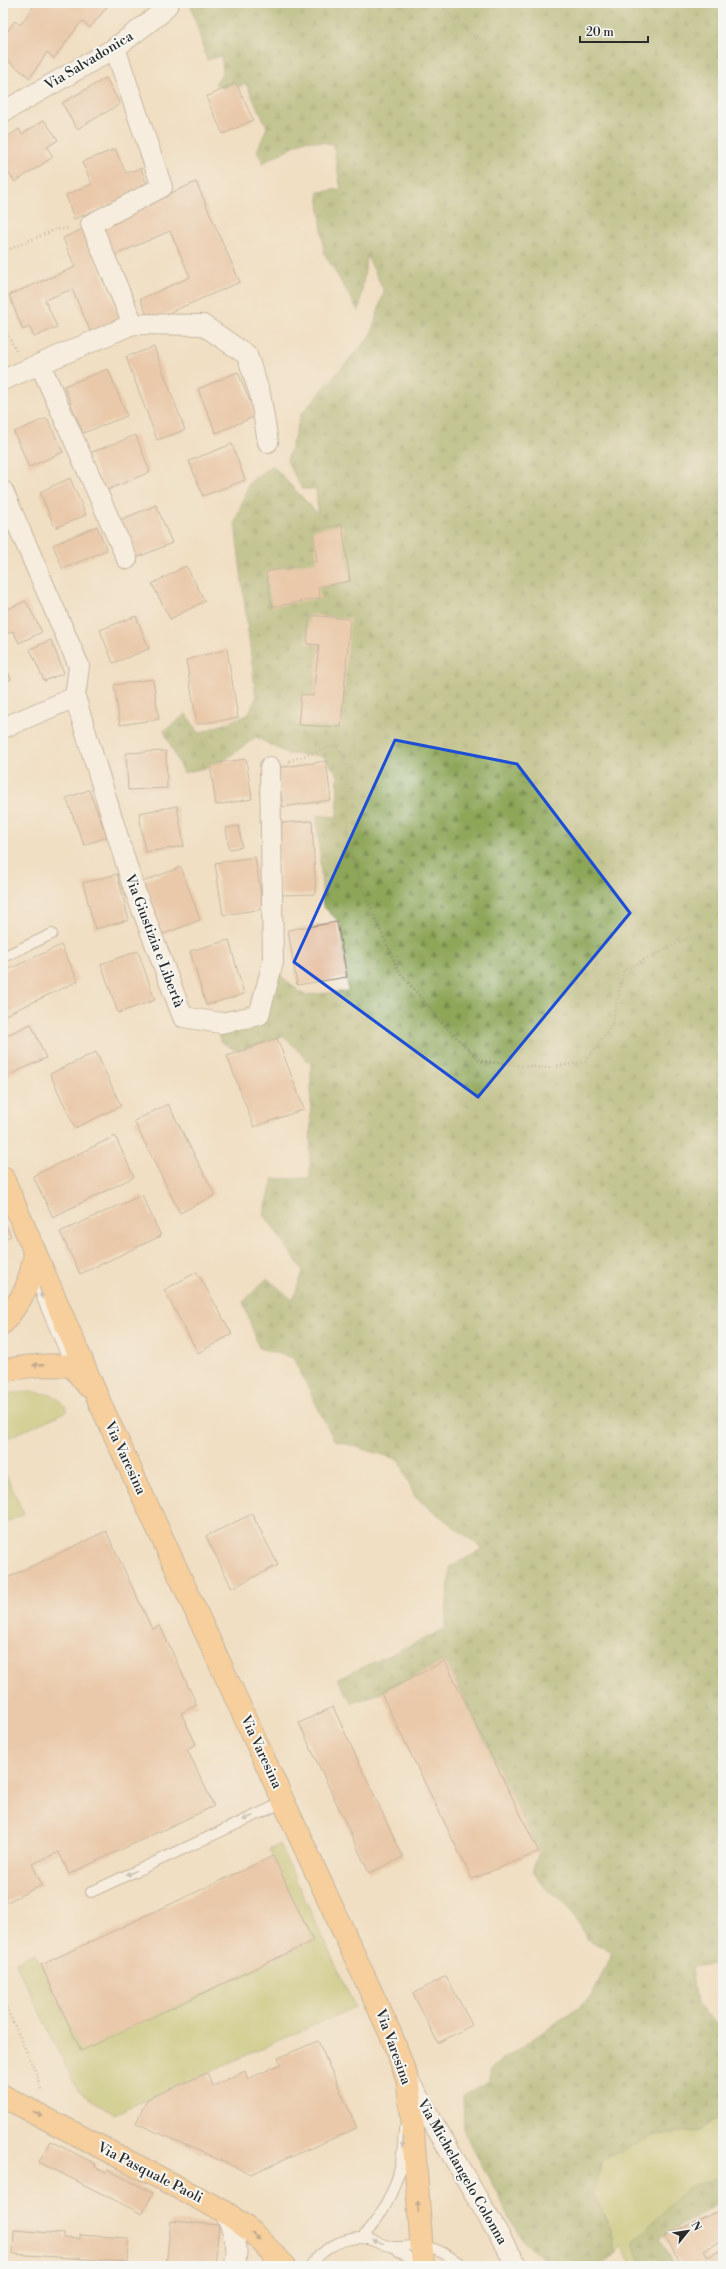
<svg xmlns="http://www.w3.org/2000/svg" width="726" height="2269" font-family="'Libre Bodoni',serif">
<defs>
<pattern id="forest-firs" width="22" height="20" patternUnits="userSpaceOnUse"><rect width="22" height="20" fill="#8da659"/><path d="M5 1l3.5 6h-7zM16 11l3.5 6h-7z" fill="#73874a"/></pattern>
</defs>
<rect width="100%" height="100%" fill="#f6f6f2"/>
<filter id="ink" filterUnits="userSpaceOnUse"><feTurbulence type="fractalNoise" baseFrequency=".025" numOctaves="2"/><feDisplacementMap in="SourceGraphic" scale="8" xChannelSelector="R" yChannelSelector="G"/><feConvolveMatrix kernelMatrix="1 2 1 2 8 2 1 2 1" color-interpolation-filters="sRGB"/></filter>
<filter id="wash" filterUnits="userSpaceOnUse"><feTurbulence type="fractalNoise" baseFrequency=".012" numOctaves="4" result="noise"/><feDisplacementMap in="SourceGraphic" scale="16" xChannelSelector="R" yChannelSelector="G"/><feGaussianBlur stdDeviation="0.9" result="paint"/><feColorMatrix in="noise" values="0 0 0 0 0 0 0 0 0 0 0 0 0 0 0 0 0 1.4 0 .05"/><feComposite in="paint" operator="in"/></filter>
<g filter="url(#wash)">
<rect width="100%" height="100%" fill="#f0dfc2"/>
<!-- green -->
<g fill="#b2c063" stroke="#6e7647">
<path d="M33,1392C50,1394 60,1395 68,1411L3,1440V1397L12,1393Z"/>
<path d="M3,1469L24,1514L3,1524Z"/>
<path d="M279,1844L355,2007L114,2114L78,2091L15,1962L35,1953L81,2050L313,1941L269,1849Z"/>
<path d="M723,2114V2176L686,2189L633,2242L641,2266H633L620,2246L615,2253L608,2221L593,2195L602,2160L655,2135L700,2130Z"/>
</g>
<!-- forest -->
<g fill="url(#forest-firs)" stroke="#5c6842">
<path d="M190,3H723V1974L718,1963L691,1967L696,2004L723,2029V2114L700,2130L655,2135L602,2160L593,2195L608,2221L615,2253L601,2266H542L545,2260L522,2240L464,2132L463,2096L490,2081V2069L591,1998L612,1952L587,1939L565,1902L547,1890L532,1871L539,1852L445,1661L381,1693L352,1703L338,1679L445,1629L450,1567L483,1549L415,1497L399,1460L334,1440L293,1358L259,1348L243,1302L267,1278L293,1300L303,1271L264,1214L273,1179L310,1178L311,1064L284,1036L237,1051L220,1041L217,1026L255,1009L280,975L304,995L348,991L341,924L323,906L317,815L337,817L338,775L323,756L288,754L256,737L218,765L183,773L164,731L186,714L199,733L248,715L256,698L235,523L249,483L272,465L318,514L316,489H302L287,461L301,414L371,335L384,291L367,256L359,312L324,253L318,192L341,189L333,144L305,140L263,163L257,151L267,127L246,84L226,91L215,84L223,72L221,56L207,60Z"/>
<path d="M723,2176V2200L660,2238L675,2266H641L633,2242L686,2189Z"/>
</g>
<g id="blocks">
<!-- building -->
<g fill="#e2b08d">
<path d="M36,3H110L90,28L82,21L54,58L47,52L30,78L3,57V37L15,21L20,25Z"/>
<path d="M106,78L120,104L77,129L62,103Z"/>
<path d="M236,83L253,120L223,134L206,97Z"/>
<path d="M44,120L58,140L47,147L53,157L15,182L3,165V140L19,129L22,134Z"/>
<path d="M115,149L126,173L141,168L148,188L74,219L66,195L92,184L82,162Z"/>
<path d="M196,182L240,282L150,321L140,299L190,277L170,231L115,255L101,224Z"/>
<path d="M83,229L121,321L91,333L72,289L45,300L57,327L34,337L30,327L23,330L9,295L75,267L63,238Z"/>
<path d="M154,347L185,430L157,440L126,357Z"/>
<path d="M108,369L127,416L83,433L64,386Z"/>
<path d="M238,372L256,416L216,433L198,389Z"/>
<path d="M47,418L63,452L29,467L14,432Z"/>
<path d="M136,435L150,472L105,491L90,453Z"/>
<path d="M232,444L245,480L203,496L189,461Z"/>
<path d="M70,478L86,515L55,528L40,492Z"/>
<path d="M156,505L172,543L136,558L120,520Z"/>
<path d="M342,524L350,581L318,587L320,598L272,607L266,572L317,561L313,530Z"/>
<path d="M97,526L107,550L63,569L53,545Z"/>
<path d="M186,566L205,601L170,619L152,584Z"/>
<path d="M26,601L42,632L19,643L13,631L3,636V611Z"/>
<path d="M309,615L350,619L341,727L298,725L301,694L313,696L319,645L307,644Z"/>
<path d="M136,616L149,649L113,663L100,630Z"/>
<path d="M51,640L64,673L44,681L30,649Z"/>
<path d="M227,649L238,718L197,724L186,660Z"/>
<path d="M3,662L11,679L3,683Z"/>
<path d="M153,679L159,719L120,725L114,685Z"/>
<path d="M166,751L167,788L128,790L126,753Z"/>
<path d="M246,759L252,799L216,805L210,764Z"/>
<path d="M326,761L331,800L283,807L277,768Z"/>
<path d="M89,790L107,837L84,845L66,798Z"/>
<path d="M177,806L184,846L145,852L139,813Z"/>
<path d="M312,821L316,894L281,895L277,823Z"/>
<path d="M239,826L242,847L229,849L226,828Z"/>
<path d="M255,857L263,909L223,915L215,863Z"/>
<path d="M181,867L200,920L161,935L142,882Z"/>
<path d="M117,874L129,920L95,929L83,883Z"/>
<path d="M337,922L347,977L297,985L288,930Z"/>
<path d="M229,940L244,994L206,1005L190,951Z"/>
<path d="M61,945L78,981L3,1016V972Z"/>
<path d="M138,951L155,1000L118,1013L101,964Z"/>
<path d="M31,1024L46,1058L3,1078V1037Z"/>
<path d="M277,1038L304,1109L254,1127L227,1056Z"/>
<path d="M96,1052L121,1106L75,1128L50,1074Z"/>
<path d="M168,1104L215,1195L180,1213L134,1121Z"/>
<path d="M115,1136L134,1177L53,1217L33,1176Z"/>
<path d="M142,1195L161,1236L80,1274L60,1232Z"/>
<path d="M3,1220L11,1236L3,1240Z"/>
<path d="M197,1272L232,1334L198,1353L164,1290Z"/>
<path d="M252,1514L278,1565L232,1588L206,1536Z"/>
<path d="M106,1531L152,1629L160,1626L197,1705L181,1713L196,1744L187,1749L214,1806L69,1874L59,1852L32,1864L42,1885L3,1904V1580Z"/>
<path d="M445,1661L539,1852L472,1879L381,1693Z"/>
<path d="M333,1707L403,1857L369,1873L299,1723Z"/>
<path d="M273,1856L313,1941L81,2051L41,1965Z"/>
<path d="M446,1976L472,2025L438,2043L413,1994Z"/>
<path d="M318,2041L357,2128L251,2174L136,2123L147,2099L207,2073L213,2086L245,2071L248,2079L281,2064L278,2058Z"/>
<path d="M50,2141L96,2164L95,2167L106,2173L108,2170L153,2193L142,2214L39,2162Z"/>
<path d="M723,2209V2241L704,2250L708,2257L723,2249V2266H682L664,2236Z"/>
<path d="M171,2221L219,2225L215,2266H166Z"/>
<path d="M14,2230L64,2234V2238L80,2239V2235L128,2238L127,2262L13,2254Z"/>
</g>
</g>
</g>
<g filter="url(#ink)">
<use href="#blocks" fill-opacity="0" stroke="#8e8576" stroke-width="1"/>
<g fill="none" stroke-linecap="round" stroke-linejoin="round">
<defs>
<g id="lane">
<path d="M3,957L52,934"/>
<path d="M39,1282L42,1298L71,1366"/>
<path d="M91,1892L284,1802"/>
<path d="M362,2238C380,2218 394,2193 400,2167C403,2155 403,2141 404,2129"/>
<path d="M393,2247L406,2256L414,2266"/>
<path d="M310,2266C322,2250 340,2238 362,2238C373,2239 383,2246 394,2247C403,2247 411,2246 419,2246C435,2246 451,2257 463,2266"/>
</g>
<g id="street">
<path d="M115,48L162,187L91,224L133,324"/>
<path d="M3,112L115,48L161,13L169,3"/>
<path d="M40,364L127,559"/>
<path d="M3,380L133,324L203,325L247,355L260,394L268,442"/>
<path d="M3,491L79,666L75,697L132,883L183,1017L221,1023L259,1015L273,962L270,767"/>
<path d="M3,728L75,697"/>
<path d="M407,2078L517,2266"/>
<path d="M225,2212C232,2230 241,2247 234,2266"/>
</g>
<g id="primary">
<path d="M3,1178L100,1403L391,2035L407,2078L412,2117L423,2266"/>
<path d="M3,1323C25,1295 28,1289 35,1254"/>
<path d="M3,1371C27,1365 48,1364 72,1366L88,1386"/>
<path d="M3,2096L225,2212L252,2232L285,2266"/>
</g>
</defs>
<!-- lane casing -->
<use href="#lane" stroke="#8e8576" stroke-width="12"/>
<!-- street casing -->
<use href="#street" stroke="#8e8576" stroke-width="22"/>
<!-- primary casing -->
<use href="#primary" stroke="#8e8576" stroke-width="24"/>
<!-- path -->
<g stroke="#8e8576" stroke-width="2.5" stroke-dasharray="1 3" stroke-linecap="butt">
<path d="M438,3L479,42"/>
<path d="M3,252L54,230L70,228"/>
<path d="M3,325L16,351"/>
<path d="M289,761L336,745L347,763L348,849L372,911L398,970L442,1023L480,1061L545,1068L585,1062L612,1025L624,970L692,936L723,934"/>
<path d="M3,2000L37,2075L41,2089"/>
</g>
<!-- lane -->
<use href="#lane" stroke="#fff" stroke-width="10"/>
<!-- street -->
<use href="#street" stroke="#fff" stroke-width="20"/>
<!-- primary -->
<use href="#primary" stroke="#fdbc6f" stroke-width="22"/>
</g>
<!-- one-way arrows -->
<defs><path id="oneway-solid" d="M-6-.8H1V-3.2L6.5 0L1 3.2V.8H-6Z"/></defs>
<g fill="#a0a0a0">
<use href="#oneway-solid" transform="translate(41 1293) rotate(79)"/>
<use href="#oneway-solid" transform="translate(248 1818) rotate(155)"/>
<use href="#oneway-solid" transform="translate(131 1873) rotate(155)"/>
<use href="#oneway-solid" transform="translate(403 2142) rotate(96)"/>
<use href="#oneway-solid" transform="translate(378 2242) rotate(-165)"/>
</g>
<g fill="#8a6c4a">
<use href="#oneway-solid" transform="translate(38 1365) rotate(176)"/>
<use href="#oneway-solid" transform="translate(38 2114) rotate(28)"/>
<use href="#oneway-solid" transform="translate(418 2207) rotate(-94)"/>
<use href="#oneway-solid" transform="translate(256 2236) rotate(46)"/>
</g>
</g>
<!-- marked area -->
<path d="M0 0H726V2269H0ZM395,740L517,764L630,913L478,1097L294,962Z" fill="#f0dfc2" fill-opacity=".55" fill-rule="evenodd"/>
<path fill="none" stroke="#1d4ed8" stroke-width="3" stroke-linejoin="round" d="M395,740L517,764L630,913L478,1097L294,962Z"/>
<g text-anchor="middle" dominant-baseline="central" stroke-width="4" stroke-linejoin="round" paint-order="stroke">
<!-- street labels -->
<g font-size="14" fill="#2b2b2b" stroke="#f6f6f2">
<text transform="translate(89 61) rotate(-31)">Via Salvadonica</text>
<text transform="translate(154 941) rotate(69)">Via Giustizia e Libertà</text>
<text transform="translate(125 1458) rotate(65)">Via Varesina</text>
<text transform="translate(261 1752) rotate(65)">Via Varesina</text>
<text transform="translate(393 2047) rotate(70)">Via Varesina</text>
<text transform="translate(462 2172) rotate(60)">Via Michelangelo Colonna</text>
<text transform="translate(150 2173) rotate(27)">Via Pasquale Paoli</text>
</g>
</g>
<!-- margin -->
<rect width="726" height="2269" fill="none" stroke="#f6f6f2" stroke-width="16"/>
<!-- north arrow -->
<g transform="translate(688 2231) rotate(60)" stroke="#f6f6f2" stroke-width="3" paint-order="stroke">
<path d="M0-3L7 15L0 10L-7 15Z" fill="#2b2b2b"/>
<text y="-6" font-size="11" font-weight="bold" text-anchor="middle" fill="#2b2b2b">N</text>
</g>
<!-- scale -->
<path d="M580 36v6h68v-6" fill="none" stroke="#2b2b2b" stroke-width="2"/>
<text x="586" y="36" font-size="12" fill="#2b2b2b" stroke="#f6f6f2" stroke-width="3" paint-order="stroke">20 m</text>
</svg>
